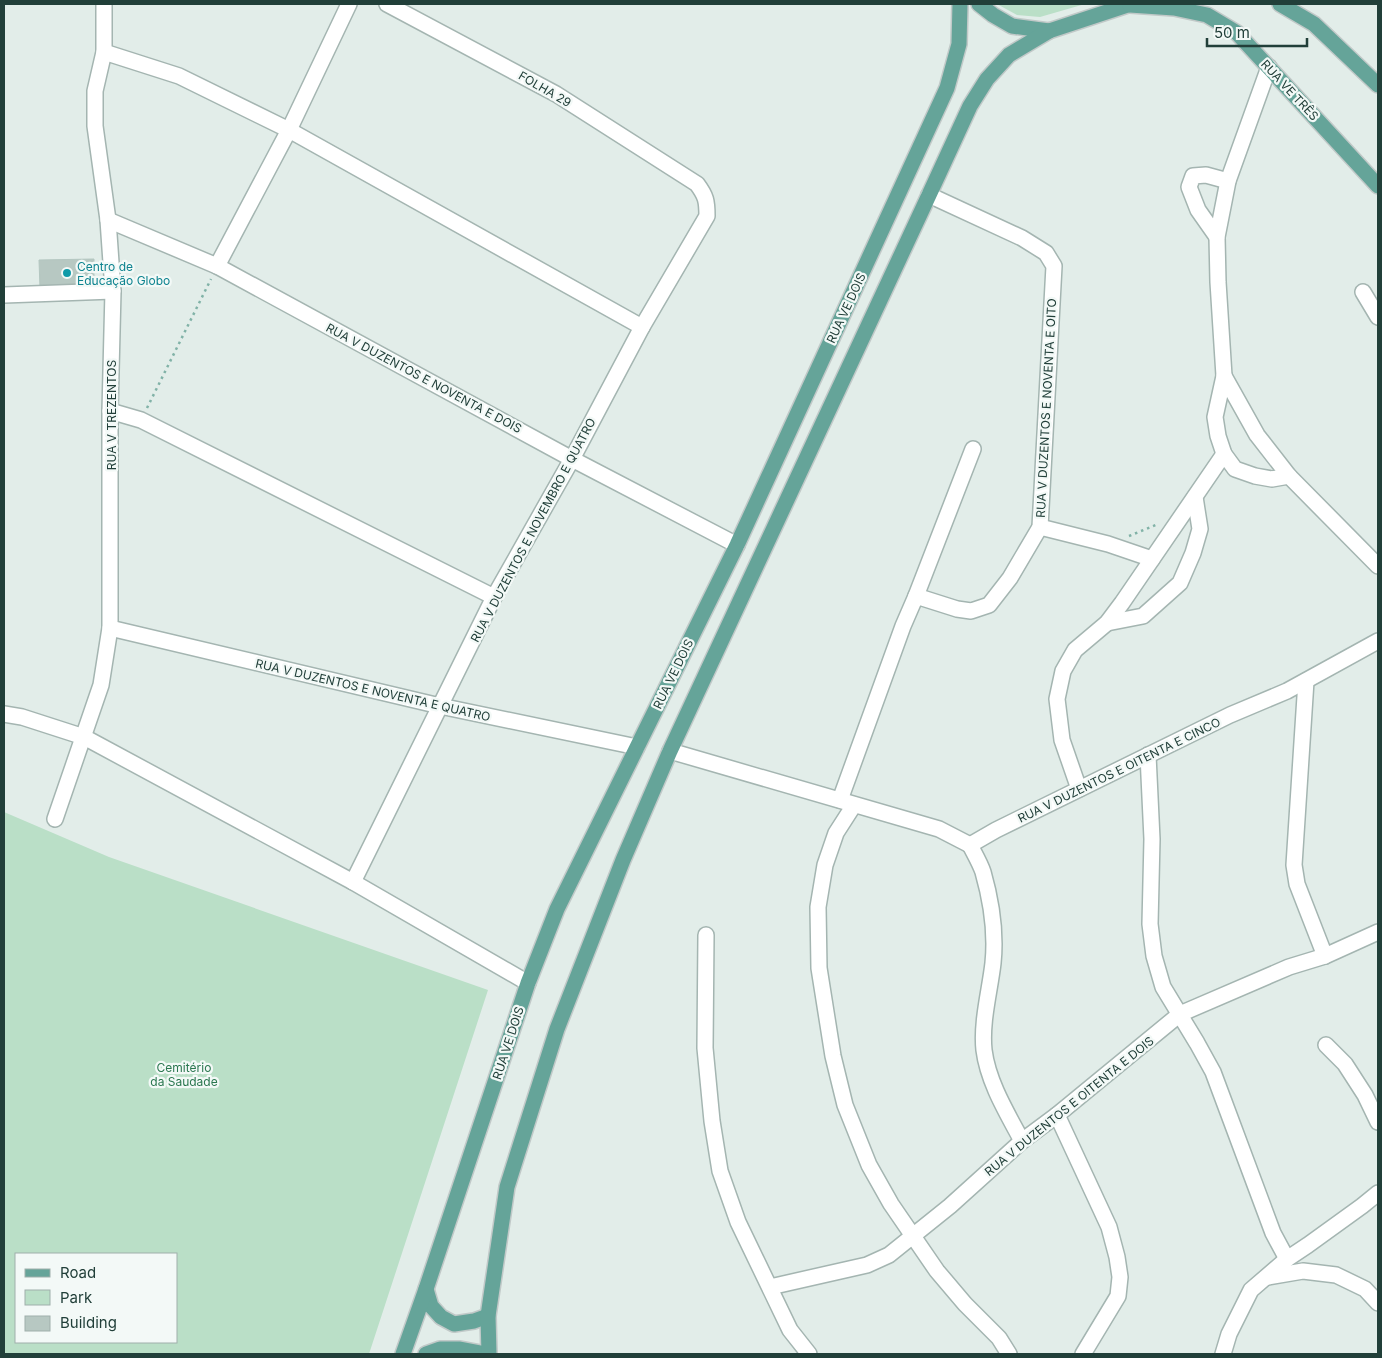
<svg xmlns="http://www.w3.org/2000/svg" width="1382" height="1358" font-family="Inter,sans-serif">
<rect width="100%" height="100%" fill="#e2ede9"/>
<!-- green -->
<g fill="#badfc7" fill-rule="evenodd">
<path d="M997,4H1085L1040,17L1017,15Z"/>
<path d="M4,812L109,857L488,990L369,1354H4ZM16,1254H176V1342H16Z"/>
</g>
<!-- building -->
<path fill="#b7c8c2" stroke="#b4c7c1" d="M94,259V286L40,288L39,260Z"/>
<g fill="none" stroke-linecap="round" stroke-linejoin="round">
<defs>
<g id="minor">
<path d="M104,52L179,76L289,130L642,327"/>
<path d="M1269,67L1228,181L1217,237L1218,282L1224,376L1215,417L1218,436L1224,454L1235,469L1255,476L1272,479L1289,476"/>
<path d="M108,220L217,266L572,459L737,545"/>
<path d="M1217,237L1198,210L1189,187L1193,176L1206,175L1228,181"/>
<path d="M217,266L289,130L349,4"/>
<path d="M1363,292L1378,317"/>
<path d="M4,295L113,291"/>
<path d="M1224,376L1257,435L1289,476L1378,566"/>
<path d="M110,411L141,420L494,597"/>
<path d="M1040,527L1108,544L1152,559"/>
<path d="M916,596L973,449"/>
<path d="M1107,623L1143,616L1180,583L1193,553L1200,529L1195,497"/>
<path d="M110,628L440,706L637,747"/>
<path d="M1306,681L1294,865L1297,884L1325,956"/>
<path d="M4,714L22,717L84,737L353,882L528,983"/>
<path d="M670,751L939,829L970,845"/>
<path d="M1148,755L1152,839L1150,924L1154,956L1163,987L1197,1043L1213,1072L1273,1233L1287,1259"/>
<path d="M1079,789L1062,740L1057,699L1063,671L1075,650L1107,623L1122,603L1224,454"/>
<path d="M840,800L903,626L916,596L957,609L971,611L989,605L1010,578L1040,527L1054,266L1046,253L1022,238L929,195"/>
<path d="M854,805L836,833L825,865L818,907L819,968L833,1056L845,1105L869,1165L891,1204L937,1271L965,1304L999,1338L1009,1354"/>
<path d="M55,819L101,685L110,628V411L113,291L108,220L95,126V91L104,52V4"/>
<path d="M970,845L996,830L1230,715L1287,691L1378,641"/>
<path d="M970,845C974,853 980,863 983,872C991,900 996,934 993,963C990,990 981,1022 984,1050C988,1082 1007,1113 1022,1141"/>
<path d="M353,882L494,597L572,459L642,327L707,216C707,201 706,196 697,184L556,94L387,4"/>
<path d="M706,935L705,1048L712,1121L720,1171L738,1222L790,1330L809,1354"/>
<path d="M1326,1045L1345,1064L1365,1095L1378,1122"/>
<path d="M1057,1115L1109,1227L1117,1257L1120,1277L1118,1296L1083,1354"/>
<path d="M1268,1277L1303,1271L1336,1275L1365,1289L1378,1303"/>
<path d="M770,1287L867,1265L889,1255L950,1206L1022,1141L1057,1115L1180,1014L1289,967L1325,956L1378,932"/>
<path d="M1223,1354L1229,1334L1251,1290L1287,1259L1308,1245L1362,1206L1378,1193"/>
</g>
<g id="major">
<path d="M979,4L993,15L1012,26L1049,31L1131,4"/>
<path d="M1280,4L1314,24L1378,85"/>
<path d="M1130,5L1174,8L1207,15L1237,33L1378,186"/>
<path d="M426,1289L431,1306L441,1317L454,1324L474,1321L488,1316"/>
<path d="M403,1354L426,1289L528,983L557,909L737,545L947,88L959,44L960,4"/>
<path d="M426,1354L440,1349H460L486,1354"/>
<path d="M489,1354L488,1316L507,1187L557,1029L623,860L670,751L929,195L970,106L987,79L1009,55L1049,31"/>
</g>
</defs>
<!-- minor casing -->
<use href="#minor" stroke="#a4b5b1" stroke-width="18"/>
<!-- major casing -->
<use href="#major" stroke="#c1c9c8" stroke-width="18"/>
<!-- path -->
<g stroke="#81b2a7" stroke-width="2.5" stroke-dasharray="2.5 4" stroke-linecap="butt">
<path d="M147,408L211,279"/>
<path d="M1129,536L1158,524"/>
</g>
<!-- minor -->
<use href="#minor" stroke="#fff" stroke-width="15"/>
<!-- major -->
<use href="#major" stroke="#65a499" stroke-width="15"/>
</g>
<!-- markers -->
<circle fill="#0f9aa8" stroke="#f3f9f7" stroke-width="2" cx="67" cy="273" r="5"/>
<g text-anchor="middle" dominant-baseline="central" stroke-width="4.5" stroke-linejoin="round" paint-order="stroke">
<!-- street labels -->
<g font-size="12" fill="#213f39" stroke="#f3f9f7">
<text transform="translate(545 89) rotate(30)">FOLHA 29</text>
<text transform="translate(1290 90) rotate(47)">RUA VE TRÊS</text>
<text transform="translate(846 308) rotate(-65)">RUA VE DOIS</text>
<text transform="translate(424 378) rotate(28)">RUA V DUZENTOS E NOVENTA E DOIS</text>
<text transform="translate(1046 408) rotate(-87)">RUA V DUZENTOS E NOVENTA E OITO</text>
<text transform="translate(111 415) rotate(-90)">RUA V TREZENTOS</text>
<text transform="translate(533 530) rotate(-62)">RUA V DUZENTOS E NOVEMBRO E QUATRO</text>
<text transform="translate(673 674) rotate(-64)">RUA VE DOIS</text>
<text transform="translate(373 690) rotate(13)">RUA V DUZENTOS E NOVENTA E QUATRO</text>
<text transform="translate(1119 770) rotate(-26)">RUA V DUZENTOS E OITENTA E CINCO</text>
<text transform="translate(508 1043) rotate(-72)">RUA VE DOIS</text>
<text transform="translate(1069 1106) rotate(-39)">RUA V DUZENTOS E OITENTA E DOIS</text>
</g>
<!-- culture labels -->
<g font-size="12" fill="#0d838f" stroke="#f3f9f7" text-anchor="start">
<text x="77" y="266">Centro de<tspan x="77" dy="14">Educação Globo</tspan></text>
</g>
<!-- park labels -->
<g font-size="12" fill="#2a774f" stroke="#f3f9f7">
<text x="184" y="1067">Cemitério<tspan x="184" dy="14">da Saudade</tspan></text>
</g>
</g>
<!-- border -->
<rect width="1382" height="1358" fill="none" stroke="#213f39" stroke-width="10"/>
<!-- legend -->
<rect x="15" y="1253" width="162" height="90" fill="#f3f9f7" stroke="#9fafab"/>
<rect x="25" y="1269" width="25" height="8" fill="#65a499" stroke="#9fafab"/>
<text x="60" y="1278" font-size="15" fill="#213f39">Road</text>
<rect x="25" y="1290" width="25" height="15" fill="#badfc7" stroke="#9fafab"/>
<text x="60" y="1303" font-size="15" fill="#213f39">Park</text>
<rect x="25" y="1316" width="25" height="15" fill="#b7c8c2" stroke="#9fafab"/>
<text x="60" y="1328" font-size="15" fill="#213f39">Building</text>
<!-- scale -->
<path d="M1207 38v8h100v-8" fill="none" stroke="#213f39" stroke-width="2.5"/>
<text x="1214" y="38" font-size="15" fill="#213f39" stroke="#f3f9f7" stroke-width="4" paint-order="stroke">50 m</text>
</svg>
